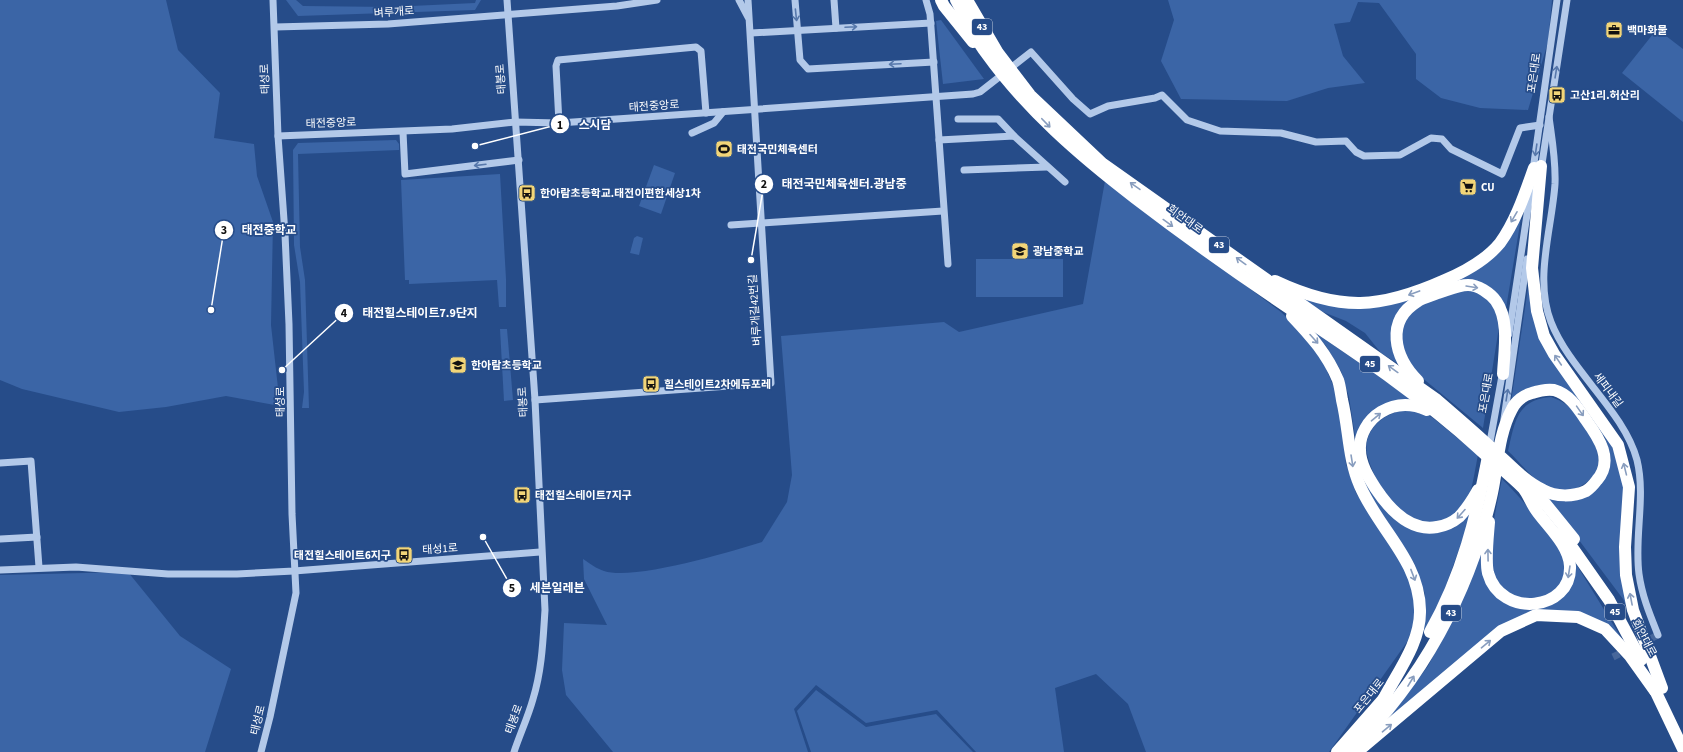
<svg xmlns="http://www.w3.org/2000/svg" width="1683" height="752" font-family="'Source Sans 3','Noto Sans KR',sans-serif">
<rect width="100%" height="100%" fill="#264c89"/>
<!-- green -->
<g fill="#3b65a6">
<path d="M0,0H166L178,50L220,93L214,138L254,144L257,176L273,222L271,325L280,406L226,396L166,407L119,412L22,389L0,380Z"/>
<path d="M286,0H296L303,6L390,7L475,3L476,0H481L475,10L298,16Z"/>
<path d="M1168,0H1552L1548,42L1528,110L1480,108L1441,98L1416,79V54L1379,3L1358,2L1350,22L1334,24L1343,56L1365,83L1328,88L1287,101L1181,99L1161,61L1174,20Z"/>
<path d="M941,20L984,79L943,84L936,21Z"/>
<path d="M1657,29L1683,49V122L1622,73Z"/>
<path d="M396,140L399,144V150L298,154L300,247L305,280L309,408H302L304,392L300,282L294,245L293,150L298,143Z"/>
<path d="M654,165L675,173L661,214L639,206Z"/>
<path d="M500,174L506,279V307H499L497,280L409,284V280H405L401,180Z"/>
<path d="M1105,181L1281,312L1309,339L1323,362L1336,392L1341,416L1346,464L1356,493L1409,575L1415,597L1416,620L1407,642L1329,752H1146L1128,704L1096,674L1055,688L1064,752H976L937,710L866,723L816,685L794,709L808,752H613L566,695L562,670L564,623L607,625L584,579L583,559C589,563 597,569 604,571C633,581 730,552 762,542L787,502L792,475L781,336L944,322L959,332L1083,304Z"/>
<path d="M1522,212L1505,314L1481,285L1407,305L1393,321L1392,346L1400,365L1381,353L1365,333L1346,321L1323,312L1302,299L1352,308L1471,270Z"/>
<path d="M637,236L643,238L639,255L630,253L634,238Z"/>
<rect x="976" y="259" width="87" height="38"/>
<path d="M1528,288L1534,316L1611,444L1625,481L1634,622L1623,599L1546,496L1567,500L1606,474L1610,453L1605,438L1576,397L1555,386L1538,385L1523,391L1511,402Z"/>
<path d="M1477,289L1497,308L1499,327L1483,428L1409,367C1389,330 1408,304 1446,293C1455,290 1467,291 1477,289Z"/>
<path d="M500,329H507L513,400L504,401Z"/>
<path d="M1314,332L1415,401L1388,404L1357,449L1381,505L1439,532L1454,528L1473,511L1441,599L1424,631L1425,594L1414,563L1373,500L1361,475L1349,397L1341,371L1326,346Z"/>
<path d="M1551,397C1569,403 1574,412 1584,426C1600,449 1608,472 1579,487C1570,492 1555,491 1546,487C1532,479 1520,462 1508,451C1515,422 1516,400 1551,397Z"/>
<path d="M1414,408L1433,418L1478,455C1475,469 1472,494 1465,506C1461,511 1453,516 1447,518C1440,521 1432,525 1424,524C1419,523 1400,512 1397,509C1385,497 1362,458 1367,441C1373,418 1394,411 1414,408Z"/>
<path d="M1502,479C1520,497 1536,516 1551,537C1555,542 1562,548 1564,554C1580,603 1504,617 1491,572C1485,552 1498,501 1502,479Z"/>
<path d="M1481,547L1486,573L1509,603L1554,602L1573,559L1622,639L1607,626L1525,615L1385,723L1428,666L1449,626Z"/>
<path d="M128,572L180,636L231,669L205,752H0V575Z"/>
<path d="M816,690L866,727L936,714L973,752H811L797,711Z"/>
</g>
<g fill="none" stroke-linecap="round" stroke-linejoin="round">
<!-- minor-tunnel -->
<g stroke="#47679b" stroke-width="7" stroke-dasharray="7 3.5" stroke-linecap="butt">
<path d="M1642,643L1658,635"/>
<path d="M1613,657L1627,650"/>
</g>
<!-- minor -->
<g stroke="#b3c9e9" stroke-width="7">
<path d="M507,0L535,400L545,610C543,640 542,670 533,699C528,717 520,734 514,752"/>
<path d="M739,0L748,17"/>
<path d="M795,0L800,60L808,69L934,62"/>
<path d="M834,0L836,28"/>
<path d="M926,0L930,14L948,264"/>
<path d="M275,27L388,24L617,6L657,0"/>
<path d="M751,33L931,23"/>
<path d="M1549,117C1552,139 1556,161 1555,184C1552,228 1534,279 1551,322C1570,371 1624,411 1637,460C1646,497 1634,537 1639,574C1642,596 1650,615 1658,635"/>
<path d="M958,119H998L1014,136"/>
<path d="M559,123L556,66L558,60L696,47L701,51L706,113"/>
<path d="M403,132L405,174L519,160"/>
<path d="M692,133L714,123L723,112"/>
<path d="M278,136L452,129L515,122L559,123L973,94L980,92L1031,52L1073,99L1090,114L1108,106L1155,98L1162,95L1187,120L1220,131L1281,133L1316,142L1346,141L1356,152L1364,156L1400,155L1431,138L1442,139L1451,149L1502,174L1520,128L1540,125"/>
<path d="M939,140L1014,136L1065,182"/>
<path d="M964,170L1047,167"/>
<path d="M1533,170L1557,0"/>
<path d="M1541,170L1567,0"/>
<path d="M731,225L943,211"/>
<path d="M1509,334L1531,188"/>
<path d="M535,400L771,383L748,0"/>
<path d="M1504,419L1527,259"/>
<path d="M1490,442L1503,370"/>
<path d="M0,463L31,461L39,567"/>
<path d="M0,539L37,537"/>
<path d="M0,570L76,567L168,574H237L294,571L540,552"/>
<path d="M261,752L270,717L296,593L292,514L289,324L285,234L278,136L273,0"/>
</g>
<!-- highway -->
<g stroke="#fff" stroke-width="12">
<path d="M941,0L944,6L973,42"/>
<path d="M956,0C965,17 974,37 986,53C1027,110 1079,155 1135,198C1182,234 1231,269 1280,302C1348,348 1417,392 1477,447C1492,461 1509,474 1523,488C1528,494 1531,503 1536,510C1547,526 1569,545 1570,566C1572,611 1501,619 1488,573C1485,560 1488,536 1489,522"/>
<path d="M967,0L998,53L1030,95L1103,164L1437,400C1458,418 1479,436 1499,455C1512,467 1526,482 1543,490C1556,497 1573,497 1586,491C1591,488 1594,484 1597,480C1614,460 1599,438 1586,420C1578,408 1569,394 1554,390C1547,389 1538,391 1532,393C1524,395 1516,401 1512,409C1498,435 1498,465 1492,493C1471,590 1421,684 1348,752"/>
<path d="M1541,166L1532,268L1537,311L1544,336L1554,354L1618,445L1629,487L1625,547L1626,575L1633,610L1662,688"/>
<path d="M1275,281C1341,312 1380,309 1445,280C1464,272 1486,260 1500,243C1516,221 1525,193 1534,168"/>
<path d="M1292,316C1311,336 1327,354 1338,380C1340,386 1341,394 1342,400C1349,429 1348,459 1360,486C1379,530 1419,560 1420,610C1421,643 1396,674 1382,702"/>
<path d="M1418,381C1394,357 1385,321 1418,301C1424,297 1432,296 1438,293C1448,290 1458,285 1468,285C1478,285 1490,293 1496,301C1510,321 1504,352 1503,374"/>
<path d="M1427,410C1411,403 1396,403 1381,412C1368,420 1359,435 1360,450C1360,464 1369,478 1376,489C1390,510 1410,532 1437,527C1444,526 1453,522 1459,517C1467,509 1473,499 1478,490"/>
<path d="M1531,486L1574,539"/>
<path d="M1562,533L1609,600L1641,660"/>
<path d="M1430,632C1462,576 1477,515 1489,451"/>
<path d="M1652,684L1683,749"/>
<path d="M1337,752L1387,695"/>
<path d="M1357,752L1501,631L1536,615L1578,617L1605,629L1630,656L1655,691"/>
</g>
</g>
<!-- one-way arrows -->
<defs><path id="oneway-shaft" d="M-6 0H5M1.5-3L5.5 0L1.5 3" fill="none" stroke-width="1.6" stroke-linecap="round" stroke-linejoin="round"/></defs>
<g stroke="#5778ab">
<use href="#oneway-shaft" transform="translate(796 15) rotate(84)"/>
<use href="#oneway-shaft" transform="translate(851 27) rotate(-3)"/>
<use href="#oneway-shaft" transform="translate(895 64) rotate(177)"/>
<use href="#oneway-shaft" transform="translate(1556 72) rotate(-81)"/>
<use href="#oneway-shaft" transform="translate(1536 150) rotate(98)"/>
<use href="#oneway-shaft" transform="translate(480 165) rotate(173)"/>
<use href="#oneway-shaft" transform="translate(1507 395) rotate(-81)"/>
</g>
<g stroke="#889dbe">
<use href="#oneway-shaft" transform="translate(1046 123) rotate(46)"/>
<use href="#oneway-shaft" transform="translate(1135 186) rotate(-145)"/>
<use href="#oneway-shaft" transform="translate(1514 217) rotate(120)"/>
<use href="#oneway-shaft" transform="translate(1168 223) rotate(36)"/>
<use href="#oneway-shaft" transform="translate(1241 261) rotate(-144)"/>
<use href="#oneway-shaft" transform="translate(1472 287) rotate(9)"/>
<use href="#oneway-shaft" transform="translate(1414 293) rotate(160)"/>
<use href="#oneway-shaft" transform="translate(1314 339) rotate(48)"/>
<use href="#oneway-shaft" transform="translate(1558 360) rotate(-124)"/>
<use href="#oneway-shaft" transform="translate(1393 369) rotate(-144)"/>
<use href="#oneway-shaft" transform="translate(1580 411) rotate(55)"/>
<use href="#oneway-shaft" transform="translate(1376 417) rotate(-40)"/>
<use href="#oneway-shaft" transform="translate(1352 461) rotate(81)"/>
<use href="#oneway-shaft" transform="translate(1625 469) rotate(-104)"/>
<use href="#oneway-shaft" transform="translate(1461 514) rotate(132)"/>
<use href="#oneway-shaft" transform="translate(1488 555) rotate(-91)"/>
<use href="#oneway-shaft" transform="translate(1569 572) rotate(99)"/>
<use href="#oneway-shaft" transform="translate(1413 575) rotate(69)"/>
<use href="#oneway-shaft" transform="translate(1631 599) rotate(-101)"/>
<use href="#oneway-shaft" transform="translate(1486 644) rotate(-40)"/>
<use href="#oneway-shaft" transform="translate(1411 681) rotate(-59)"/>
<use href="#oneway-shaft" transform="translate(1387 728) rotate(-40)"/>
</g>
<!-- icons -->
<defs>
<symbol id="office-square" viewBox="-11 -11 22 22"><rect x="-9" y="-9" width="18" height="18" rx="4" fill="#f2d578" stroke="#264c89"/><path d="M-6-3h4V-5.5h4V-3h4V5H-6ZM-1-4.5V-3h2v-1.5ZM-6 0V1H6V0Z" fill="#111"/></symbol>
<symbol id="bus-square" viewBox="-11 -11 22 22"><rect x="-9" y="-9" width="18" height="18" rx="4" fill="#f2d578" stroke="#264c89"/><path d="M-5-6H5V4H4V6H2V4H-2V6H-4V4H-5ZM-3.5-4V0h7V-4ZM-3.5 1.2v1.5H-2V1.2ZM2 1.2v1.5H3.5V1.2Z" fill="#111"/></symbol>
<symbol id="stadium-square" viewBox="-11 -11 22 22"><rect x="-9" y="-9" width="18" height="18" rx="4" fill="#f2d578" stroke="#264c89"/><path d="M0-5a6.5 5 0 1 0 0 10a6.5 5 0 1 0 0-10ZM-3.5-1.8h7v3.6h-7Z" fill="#111"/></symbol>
<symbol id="supermarket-square" viewBox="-11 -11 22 22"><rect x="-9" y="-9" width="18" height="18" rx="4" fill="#f2d578" stroke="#264c89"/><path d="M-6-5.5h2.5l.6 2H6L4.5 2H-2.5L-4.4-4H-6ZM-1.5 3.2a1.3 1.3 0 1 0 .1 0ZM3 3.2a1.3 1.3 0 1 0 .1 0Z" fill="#111"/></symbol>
<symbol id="school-square" viewBox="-11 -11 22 22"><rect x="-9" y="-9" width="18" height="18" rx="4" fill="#f2d578" stroke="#264c89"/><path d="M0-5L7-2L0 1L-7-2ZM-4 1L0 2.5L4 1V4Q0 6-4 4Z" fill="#111"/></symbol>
</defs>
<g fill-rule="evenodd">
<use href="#office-square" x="1604" y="20" width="20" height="20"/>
<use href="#bus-square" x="1547" y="85" width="20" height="20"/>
<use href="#stadium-square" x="714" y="139" width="20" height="20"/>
<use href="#supermarket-square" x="1458" y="177" width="20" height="20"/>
<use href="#bus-square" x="517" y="183" width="20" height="20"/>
<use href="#school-square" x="1010" y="241" width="20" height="20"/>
<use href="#school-square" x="448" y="355" width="20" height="20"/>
<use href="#bus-square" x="641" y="374" width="20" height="20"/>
<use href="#bus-square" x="512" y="485" width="20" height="20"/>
<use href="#bus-square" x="394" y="545" width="20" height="20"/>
</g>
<g text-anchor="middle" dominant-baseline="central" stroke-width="3.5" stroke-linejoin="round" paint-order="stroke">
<!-- shield labels -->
<g fill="#264c89" stroke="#bec9dc" stroke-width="1">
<rect x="972" y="19" width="20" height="16" rx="3"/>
<rect x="1209" y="237" width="20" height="16" rx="3"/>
<rect x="1360" y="356" width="20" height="16" rx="3"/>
<rect x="1605" y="604" width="20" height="16" rx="3"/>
<rect x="1441" y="605" width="20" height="16" rx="3"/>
</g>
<g font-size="10" font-weight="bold" fill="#fff">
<text x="982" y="27">43</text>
<text x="1219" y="245">43</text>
<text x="1370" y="364">45</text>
<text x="1615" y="612">45</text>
<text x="1451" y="613">43</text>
</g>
<!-- street labels -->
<g font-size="11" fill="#fff" stroke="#264c89">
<text transform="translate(394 12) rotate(-4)">벼루개로</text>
<text transform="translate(1534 73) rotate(-82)">포은대로</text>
<text transform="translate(265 79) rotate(-92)">태성로</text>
<text transform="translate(501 79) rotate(-94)">태봉로</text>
<text transform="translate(654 106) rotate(-4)">태전중앙로</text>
<text transform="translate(331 123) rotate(-2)">태전중앙로</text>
<text transform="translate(1185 219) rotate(36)">회안대로</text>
<text transform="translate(755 310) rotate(-94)">벼루개길42번길</text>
<text transform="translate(1608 390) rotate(53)">세피내길</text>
<text transform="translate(1486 393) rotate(-80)">포은대로</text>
<text transform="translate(280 402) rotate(-90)">태성로</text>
<text transform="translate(523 402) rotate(-93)">태봉로</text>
<text transform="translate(440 549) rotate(-4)">태성1로</text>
<text transform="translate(1644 638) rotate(62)">회안대로</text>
<text transform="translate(1369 696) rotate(-51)">포은대로</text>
<text transform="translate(514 719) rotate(-70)">태봉로</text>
<text transform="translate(258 720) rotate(-76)">태성로</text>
</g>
<!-- poi labels -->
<g font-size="11" font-weight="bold" fill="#fff" stroke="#264c89" text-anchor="start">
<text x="1627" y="30">백마화물</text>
<text x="1570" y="95">고산1리.허산리</text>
<text x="737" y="149">태전국민체육센터</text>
<text x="1481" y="187">CU</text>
<text x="540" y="193">한아람초등학교.태전이편한세상1차</text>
<text x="1033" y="251">광남중학교</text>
<text x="471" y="365">한아람초등학교</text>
<text x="664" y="384">힐스테이트2차에듀포레</text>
<text x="535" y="495">태전힐스테이트7지구</text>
<text x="391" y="555" text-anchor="end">태전힐스테이트6지구</text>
</g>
</g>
<!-- callouts -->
<path fill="none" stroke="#fff" stroke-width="1.5" d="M475 146L560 124M751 260L764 184M211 310L224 230M282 370L344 313M483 537L512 588"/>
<g fill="#fff" stroke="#264c89" stroke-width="1.5">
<circle cx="475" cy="146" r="4"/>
<circle cx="751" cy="260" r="4"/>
<circle cx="211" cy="310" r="4"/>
<circle cx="282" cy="370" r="4"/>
<circle cx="483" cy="537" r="4"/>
<circle cx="560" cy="124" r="10"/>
<circle cx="764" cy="184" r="10"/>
<circle cx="224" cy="230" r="10"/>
<circle cx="344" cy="313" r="10"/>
<circle cx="512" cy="588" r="10"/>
</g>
<g font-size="12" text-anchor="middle" font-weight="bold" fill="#111">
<text x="560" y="129">1</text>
<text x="764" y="188">2</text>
<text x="224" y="234">3</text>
<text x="344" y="317">4</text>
<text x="512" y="592">5</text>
</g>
<g font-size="12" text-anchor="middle" font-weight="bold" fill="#fff" stroke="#264c89" stroke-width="3.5" stroke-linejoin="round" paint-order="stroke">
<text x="595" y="129">스시담</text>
<text x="844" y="188">태전국민체육센터.광남중</text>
<text x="269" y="234">태전중학교</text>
<text x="420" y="317">태전힐스테이트7.9단지</text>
<text x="557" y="592">세븐일레븐</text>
</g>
</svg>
